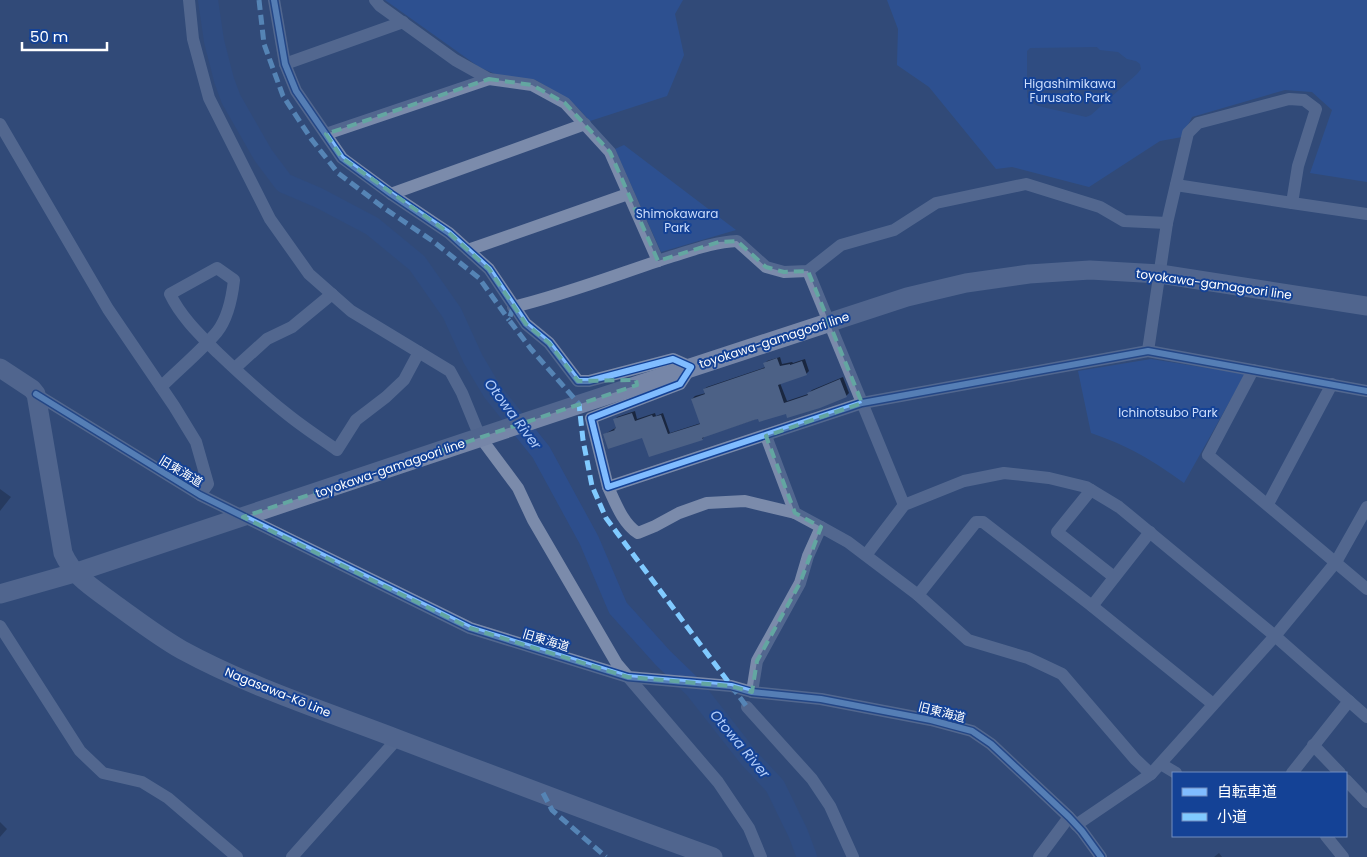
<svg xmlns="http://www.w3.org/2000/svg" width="1367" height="857" font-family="Poppins,'Noto Sans JP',sans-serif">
<rect width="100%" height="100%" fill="#314a79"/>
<!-- green -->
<g fill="#2858ad">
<path d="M385,0H683L675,14L684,55L667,96L590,121L575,105L536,80L502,77L479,67Z"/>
<path d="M887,0H1367V182L1310,173L1332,110L1312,92L1285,90L1192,117L1182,137L1160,141L1089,187L1012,167L996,169L929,87L897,65L898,29Z"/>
<path d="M624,145L736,230L661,252L615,149Z"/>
<path d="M1151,359L1245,374L1184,483C1152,460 1129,446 1091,433L1078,371Z"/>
</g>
<!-- water -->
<path fill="#2d4e8c" d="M1097,47L1100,50L1118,52L1127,59L1136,61L1140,64L1141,69L1137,74L1091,115L1086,117L1038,106L1031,102L1027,97V51L1030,48Z"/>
<!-- shadow -->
<g fill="#0007">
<path d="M780,357L782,364L792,362L793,363L805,359L809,371L806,374L780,383L787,401L808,394L812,390L843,377L849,393L846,396L787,412L759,418L705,436L702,439L605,434L617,427L615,420L617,417L635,411L637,419L655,413L656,416L663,413L670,433L701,423L692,399L695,396L706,393L704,389L707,387L766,367L765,364L767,361Z"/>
<path d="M0,489L11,497L0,511Z"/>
<path d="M0,822L7,829L0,837Z"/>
<path d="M1219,853L1222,857H1214Z"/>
</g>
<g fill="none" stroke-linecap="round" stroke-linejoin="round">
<!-- river -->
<path stroke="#2d4e8c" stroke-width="20" d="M208,0L214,41L224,80L231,99L263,155L284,183L319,198L372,226L417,263L452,313L473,359L492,391L541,452L589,540L618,608L663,658L694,688L749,758L775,786L798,833L807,857"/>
</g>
<!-- building -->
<path fill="#4c6186" d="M777,358L780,366L790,364V365L802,361L807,375L778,385L784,403L808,395L807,393L840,379L847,397L820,408L787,418L786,414L759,422L758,419L754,420L702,438L703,440L649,457L642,438L608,449L603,434L615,430L614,429L616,428L613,419L632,413L635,421L652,415L653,417L661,415L668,434L700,424L691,399L705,394L703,389L765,368L763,363Z"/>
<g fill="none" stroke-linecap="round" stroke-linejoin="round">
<!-- minor -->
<g stroke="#7b8bab" stroke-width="12">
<path d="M189,0L193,39L209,98L270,219L309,274L351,311L450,371L462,393L480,437L518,488L533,520L617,664L718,782L749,828L761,857"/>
<path d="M274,0L285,64L296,91L342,158L391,194L449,233L489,269L526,324L549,343L578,381H589L673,359L691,367L680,384L591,418L608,487L862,403L1148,351L1367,391"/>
<path d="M375,0L380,6L455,60L489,79L532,85L565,103L610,152L658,261"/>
<path d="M285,64L403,22"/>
<path d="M0,124L108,309L174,406L196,442L208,484L200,495"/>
<path d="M326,134L489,79"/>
<path d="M1176,185L1292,203"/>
<path d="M391,194L585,124"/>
<path d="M468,250L628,194"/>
<path d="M808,271L904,505"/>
<path d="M513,307C567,294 618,274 670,257C693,250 714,242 737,241L766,267L784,272L808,271L841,245L894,230L936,203L1026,184L1100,207L1124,221L1167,223"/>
<path d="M1148,351L1167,223L1188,133L1198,123L1289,99L1304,100L1316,109L1298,166L1292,203L1367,214"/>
<path d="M235,368L267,339L292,327L332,294"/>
<path d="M1253,370L1208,455L1367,589"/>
<path d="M161,387C179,369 200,352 217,332C228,318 232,298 234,280L217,268L170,294C181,317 200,335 218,353C240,374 263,395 287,414C303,427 320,438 337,450L356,420L386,397L404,380L419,352"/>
<path d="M36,394L200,495L470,628L628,677L731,686L752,692L821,699L931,720L972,731L991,744L1069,817L1082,831L1101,857"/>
<path d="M766,436L795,513L821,527"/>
<path d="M608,487C615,502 623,524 638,533L655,526L679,513L707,503L745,501L795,513"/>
<path d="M1091,490L1057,532L1114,577"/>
<path d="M1268,504L1332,384"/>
<path d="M866,555L904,505L964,481L1004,473L1049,478L1086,487L1119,507L1275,636L1367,717"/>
<path d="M1092,606L1150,532"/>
<path d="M0,626L80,751L103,773L142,782L168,798L237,857"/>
<path d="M752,692L757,661L800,583L808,556L821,527L848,542L918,595"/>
<path d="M747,707L812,779L830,806L853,857"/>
<path d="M1313,745L1340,773"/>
<path d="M1161,764L1176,773"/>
<path d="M1292,773L1349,701"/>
<path d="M1151,774L1135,759L1062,674L1028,658L968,640L918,595L976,522H983L1092,606L1213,704"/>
<path d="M1346,780L1367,802"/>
<path d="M1076,825L1151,774L1275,636L1336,562L1367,507"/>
<path d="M1326,836L1343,857"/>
<path d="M292,857L398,738"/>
<path d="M1039,857L1069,817"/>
</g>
<!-- secondary -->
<g stroke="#7686a8" stroke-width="19">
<path d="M0,368L32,389L36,394L63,553C74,578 95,589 116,605C137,620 159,637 182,650C250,687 325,711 398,739C503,779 608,819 713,857"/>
<path d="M0,594L74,573L568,408L907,297L966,283L1029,274L1090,270L1160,274L1367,306"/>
</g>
<!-- quiet -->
<g stroke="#80caff" stroke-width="5" stroke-dasharray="10 5" stroke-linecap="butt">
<path d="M259,0L264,44L283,96L312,140L338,173L384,208L434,242L479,278L509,320"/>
<path d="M513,307L509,320L531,349L579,404L583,440L592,486L606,518L747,707"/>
<path d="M543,793L552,810L606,857"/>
</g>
<defs>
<g id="cycleway">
<path d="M274,0L285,64L296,91L342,158L391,194L449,233L489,269L526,324L549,343L578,381H589L673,359L691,367L680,384L591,418L608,487L862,403L1148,351L1367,391"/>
<path d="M36,394L200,495L470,628L628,677L731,686L752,692L821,699L931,720L972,731L991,744L1069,817L1082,831L1101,857"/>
</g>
</defs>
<!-- cycleway casing -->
<use href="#cycleway" stroke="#144296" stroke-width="9"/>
<!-- cycleway -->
<use href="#cycleway" stroke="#80bcff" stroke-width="6"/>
</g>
<!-- marked area -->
<path d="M0 0H1367V857H0ZM489,79L532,85L565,103L610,152L658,261L719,242L737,241L766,267L784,272L808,271L862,403L766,436L795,513L821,527L800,583L757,661L752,692L731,686L628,677L470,628L243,517L637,385L636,380L578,381L549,343L526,324L489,269L449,233L342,158L326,134Z" fill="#314a79" fill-opacity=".55" fill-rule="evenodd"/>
<path fill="none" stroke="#63a6a1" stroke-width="4" stroke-dasharray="10 6" stroke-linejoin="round" d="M489,79L532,85L565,103L610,152L658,261L719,242L737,241L766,267L784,272L808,271L862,403L766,436L795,513L821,527L800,583L757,661L752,692L731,686L628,677L470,628L243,517L637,385L636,380L578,381L549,343L526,324L489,269L449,233L342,158L326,134Z"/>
<g text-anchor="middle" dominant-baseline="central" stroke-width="4" stroke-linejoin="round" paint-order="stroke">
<!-- park labels -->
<g font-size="12" fill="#cddefd" stroke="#144296">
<text x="1070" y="83">Higashimikawa<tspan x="1070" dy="14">Furusato Park</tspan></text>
<text x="677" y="213">Shimokawara<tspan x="677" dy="14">Park</tspan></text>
<text x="1168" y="412">Ichinotsubo Park</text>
</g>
<!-- street labels -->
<g font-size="12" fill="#fff" stroke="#144296">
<text transform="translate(1214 284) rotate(8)">toyokawa-gamagoori line</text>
<text transform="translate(774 340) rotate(-18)">toyokawa-gamagoori line</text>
<text transform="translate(390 468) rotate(-19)">toyokawa-gamagoori line</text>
<text transform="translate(181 471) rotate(31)">旧東海道</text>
<text transform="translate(546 640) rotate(17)">旧東海道</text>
<text transform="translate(278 692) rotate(22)">Nagasawa-Kō Line</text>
<text transform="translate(942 712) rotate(14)">旧東海道</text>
</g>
<!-- water labels -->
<g font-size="14" font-style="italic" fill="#b1ccf9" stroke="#144296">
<text transform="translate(513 414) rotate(53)">Otowa River</text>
<text transform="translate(740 744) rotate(50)">Otowa River</text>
</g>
</g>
<!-- legend -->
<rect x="1172" y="772" width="175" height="65" fill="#144296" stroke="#728ec0"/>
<rect x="1182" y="788" width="25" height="8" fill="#80bcff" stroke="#728ec0"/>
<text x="1217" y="797" font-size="15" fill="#ffffff">自転車道</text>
<rect x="1182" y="813" width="25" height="8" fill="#80caff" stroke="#728ec0"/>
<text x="1217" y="822" font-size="15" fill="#ffffff">小道</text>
<!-- scale -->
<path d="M22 42v8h85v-8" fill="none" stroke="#ffffff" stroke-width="2.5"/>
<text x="30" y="42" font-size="15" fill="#ffffff" stroke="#144296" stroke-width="4" paint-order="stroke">50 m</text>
</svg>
